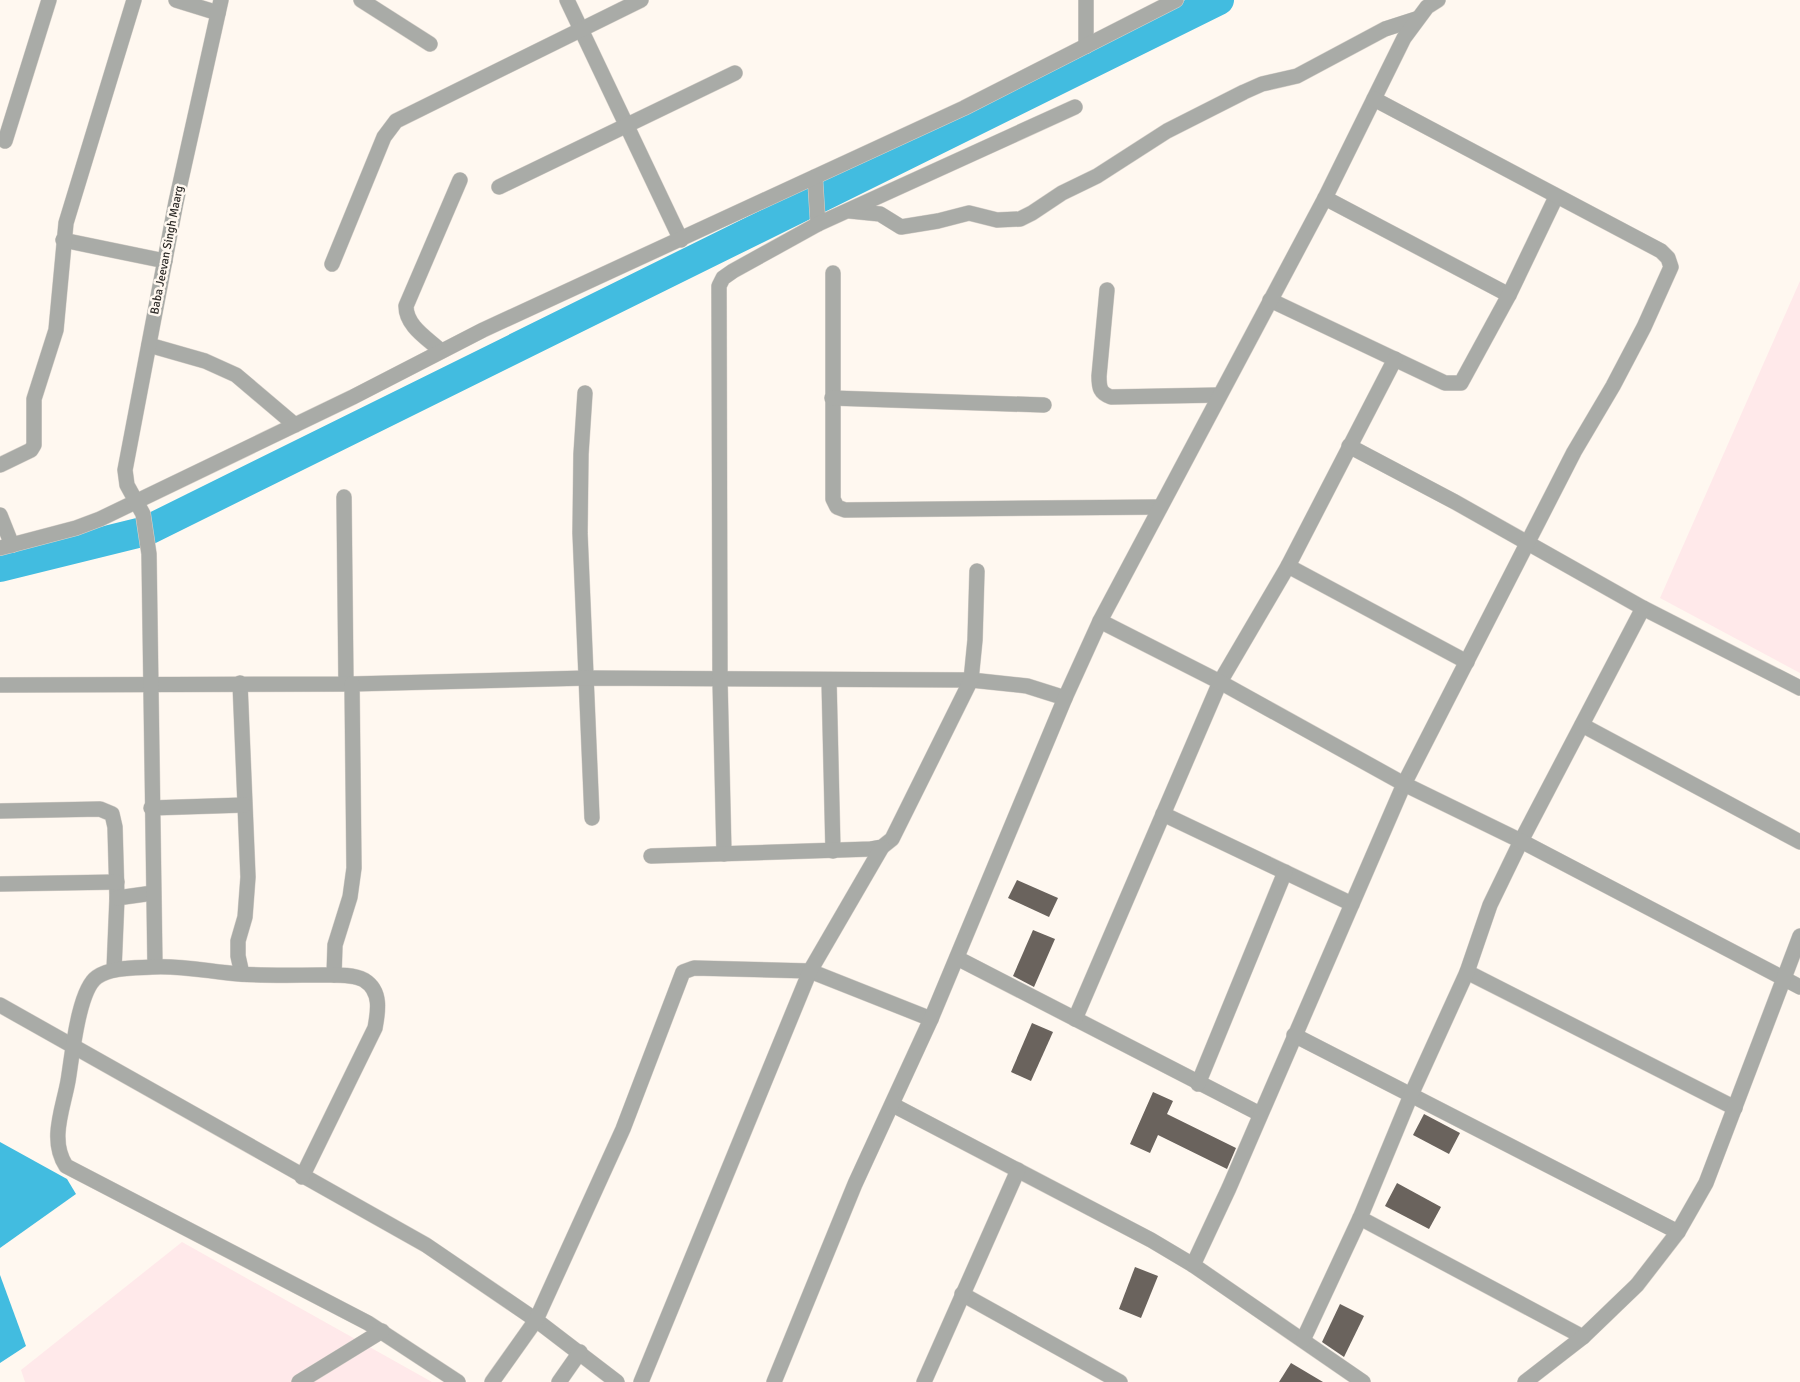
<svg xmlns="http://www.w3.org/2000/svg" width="1800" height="1382" font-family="Signika,sans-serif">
<rect width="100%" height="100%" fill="#fff8f0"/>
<!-- industrial -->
<g fill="#ffe9ea">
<path d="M1800,281V673L1660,598Z"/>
<path d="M182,1242L432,1382H25L21,1370Z"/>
</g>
<!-- water -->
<g fill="#42bce0">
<path d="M0,1142L67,1179L76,1194L0,1248Z"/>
<path d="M0,1275L26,1346L0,1363Z"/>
</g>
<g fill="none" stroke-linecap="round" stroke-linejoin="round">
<!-- river -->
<path stroke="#42bce0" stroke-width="30" d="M0,567L146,531L1219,0"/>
</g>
<!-- building -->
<g fill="#6a635d">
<path d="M1017,880L1058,898L1049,917L1008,898Z"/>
<path d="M1033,930L1055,939L1034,987L1013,976Z"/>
<path d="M1032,1023L1053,1032L1031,1081L1011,1072Z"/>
<path d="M1153,1092L1173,1101L1167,1114L1236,1148L1227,1169L1158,1135L1150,1153L1130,1144Z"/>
<path d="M1424,1114L1460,1133L1449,1154L1413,1135Z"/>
<path d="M1397,1183L1441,1207L1429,1229L1385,1206Z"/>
<path d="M1135,1267L1158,1276L1141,1318L1119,1309Z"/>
<path d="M1340,1304L1364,1316L1344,1357L1322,1342Z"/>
<path d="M1291,1363L1323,1382H1279Z"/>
</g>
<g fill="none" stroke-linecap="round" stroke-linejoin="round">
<defs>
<g id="minor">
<path d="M176,0L218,13"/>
<path d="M361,0L430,44"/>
<path d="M567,0L681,240"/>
<path d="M1086,46V0"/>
<path d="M5,141L49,0"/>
<path d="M815,177L818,224"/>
<path d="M499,187L735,73"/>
<path d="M1325,198L1509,295"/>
<path d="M850,211L880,214L901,227L938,221L969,213L997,220L1020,219L1032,213L1062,193L1097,176L1167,131L1244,92L1262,84L1297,76L1385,29L1416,19"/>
<path d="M63,240L165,261"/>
<path d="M332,264L384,137L396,121L641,0"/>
<path d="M833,273V499L837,507L845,510L1160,507"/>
<path d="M1107,290L1099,376C1099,388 1100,393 1111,397L1219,395"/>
<path d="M1270,300L1445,383H1461L1509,295L1556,197"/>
<path d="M149,345L205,361L236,375L295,425"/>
<path d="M441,351C427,338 406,326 406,306L460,180"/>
<path d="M585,393L581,454L580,533L592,818"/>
<path d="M832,398L1044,405"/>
<path d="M1349,446L1455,502L1643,608L1800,688"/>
<path d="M0,465L31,450L34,445V399L56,330L66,223L134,0"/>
<path d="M344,497L346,684"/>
<path d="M0,515L12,545"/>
<path d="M0,548L76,528L100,519L353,397L483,330L964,108L1176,0"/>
<path d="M1288,566L1467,662"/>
<path d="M1100,621L1325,198L1404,38L1427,7L1438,0"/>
<path d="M829,680L833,851"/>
<path d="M240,683L248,877L245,917L238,941V956L242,974"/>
<path d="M0,685L352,684L587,678L971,680L1027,686L1065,698"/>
<path d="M1582,725L1800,842"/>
<path d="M151,808L244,805"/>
<path d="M0,811L100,809L112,814L115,827L117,898L114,970"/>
<path d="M1163,814L1352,904"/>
<path d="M724,854L720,680L719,286L723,278L733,271L818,224L1075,107"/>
<path d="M651,856L871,849L882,847L892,839L971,680L975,640L977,571"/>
<path d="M0,884L117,882"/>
<path d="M117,898L153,893"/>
<path d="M957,958L1260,1114"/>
<path d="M155,966L149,554L143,514L127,485L125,470L176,202L221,0"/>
<path d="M1467,972L1735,1108"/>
<path d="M334,975L335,945L350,897L354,868L352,684"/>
<path d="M0,1005L426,1245L536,1320L617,1382"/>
<path d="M1075,1019L1220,682L1288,566L1395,359"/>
<path d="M1294,1035L1678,1232"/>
<path d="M1198,1084L1285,872"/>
<path d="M893,1105L1151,1240L1193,1265L1363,1382"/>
<path d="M302,1177L375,1028C378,1012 382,991 364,980C353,974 335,975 323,975C295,975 267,976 239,974C211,972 181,965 152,967C135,968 111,967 97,977C78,990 72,1058 68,1081C63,1109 49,1140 66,1166L368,1323L458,1382"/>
<path d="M1360,1218L1583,1337"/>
<path d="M1193,1265L1229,1188L1404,784L1574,452L1613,386L1644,327L1671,267L1668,258L1661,251L1374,99"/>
<path d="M962,1294L1120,1382"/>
<path d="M1303,1340L1360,1218L1411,1095L1467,972L1490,905L1521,841L1643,608"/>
<path d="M299,1382L382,1331"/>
<path d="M492,1382L536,1320L623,1129L683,972L694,968L810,971L931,1019"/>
<path d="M559,1382L580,1352"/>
<path d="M641,1382L810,971L882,847"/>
<path d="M774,1382L855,1184L931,1019L1065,698L1100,621L1220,682L1404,784L1521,841L1800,987"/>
<path d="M924,1382L1018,1170"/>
<path d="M1525,1382L1583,1337L1637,1285L1678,1232L1706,1183L1800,936"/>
</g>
</defs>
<!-- minor casing -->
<use href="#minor" stroke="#d9d3cc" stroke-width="16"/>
<!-- minor -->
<use href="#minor" stroke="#a9aba7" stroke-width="15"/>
</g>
<g text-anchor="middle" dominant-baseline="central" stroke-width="5" stroke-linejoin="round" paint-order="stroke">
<!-- street labels -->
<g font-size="12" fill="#2d2b28" stroke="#fff8f0">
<text transform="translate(167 250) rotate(-79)">Baba Jeevan Singh Maarg</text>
</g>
</g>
</svg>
